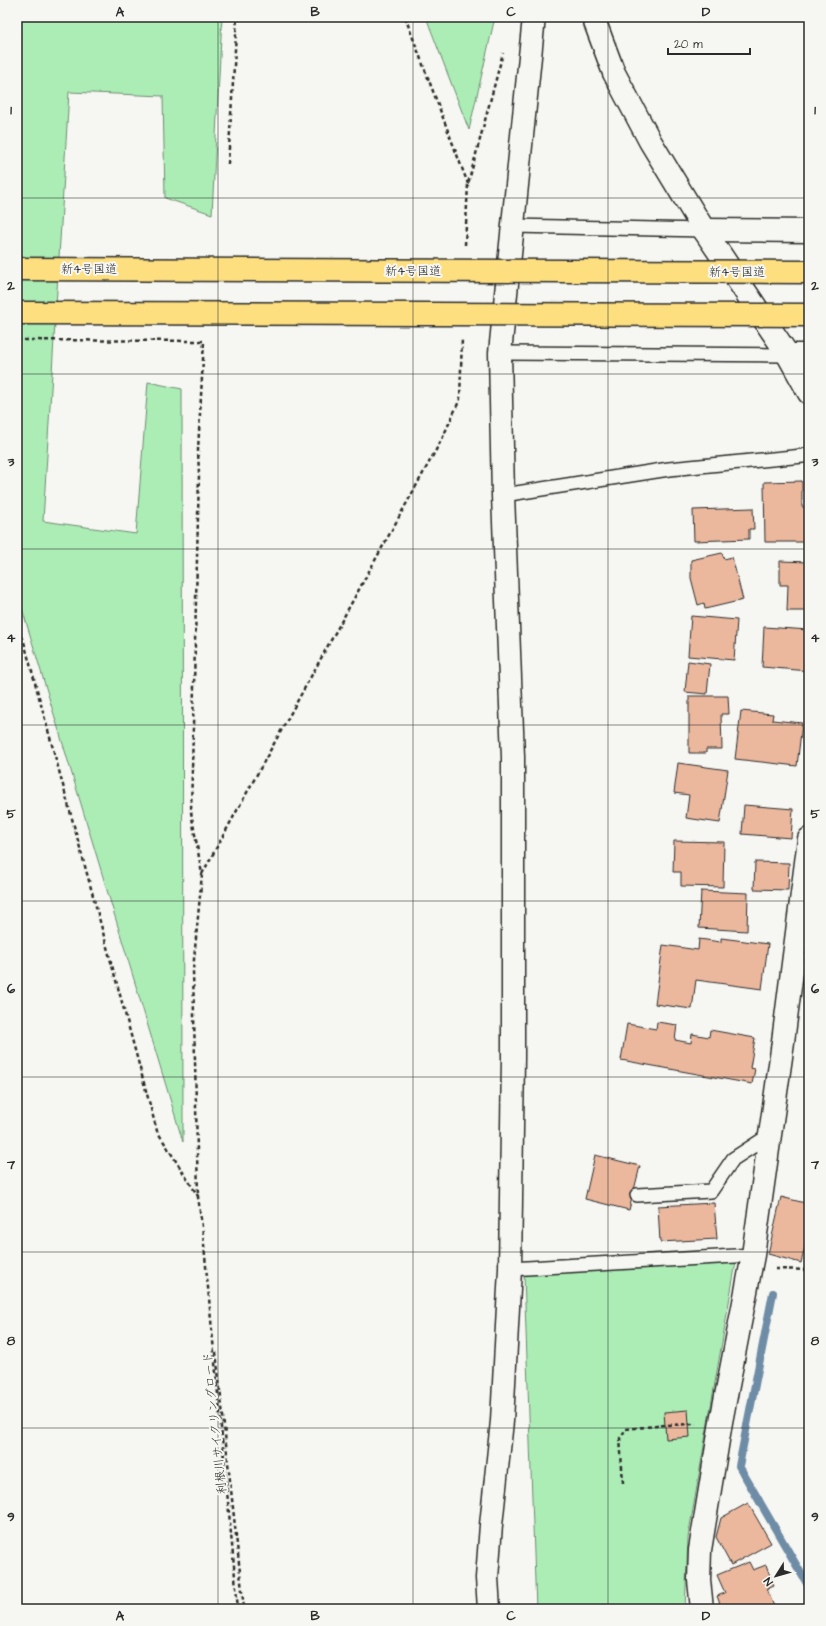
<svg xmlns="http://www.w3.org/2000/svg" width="826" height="1626" font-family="'Architects Daughter','Klee One',sans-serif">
<rect width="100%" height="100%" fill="#f6f6f2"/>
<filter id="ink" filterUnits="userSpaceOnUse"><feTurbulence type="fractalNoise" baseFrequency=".025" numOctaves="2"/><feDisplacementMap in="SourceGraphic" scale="8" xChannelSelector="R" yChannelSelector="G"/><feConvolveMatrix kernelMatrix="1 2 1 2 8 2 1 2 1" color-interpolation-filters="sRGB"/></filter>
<g filter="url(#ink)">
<!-- green -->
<g fill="#acedb6" stroke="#6c8c70">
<path d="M21,17H222L212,214L165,198L163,96L69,92L43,521L136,534L148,382L182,389L183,1142L21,605L17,600V77Z"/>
<path d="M426,17H495L469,130Z"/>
<path d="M736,1262L688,1538L685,1609H564L562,1606L557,1609H536L524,1275Z"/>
</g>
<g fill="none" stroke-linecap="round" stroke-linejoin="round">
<!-- stream -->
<path stroke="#6e8ca6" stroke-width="8" d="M773,1293L739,1466L809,1587"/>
</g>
<!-- building -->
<g fill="#ebb89e" stroke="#2b2b2b">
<path d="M802,481V507H809V542H765L764,482Z"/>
<path d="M753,508L754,529H749V539L694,541L693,510Z"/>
<path d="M722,553L724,559L732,557L743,600L705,609L704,603L698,605L691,578V560Z"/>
<path d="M780,561L809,562V611H787L788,585H780Z"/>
<path d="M691,616L737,620L734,660L688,656Z"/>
<path d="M764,627L809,630V671L762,667Z"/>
<path d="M688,661L710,664L707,694L685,692Z"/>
<path d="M689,696H728L729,714H721L722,749H706V753H689Z"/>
<path d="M741,711L773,714L772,720L802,723L797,766L735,759Z"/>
<path d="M678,763L728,770L720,823L686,818L689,795L674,793Z"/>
<path d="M744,805L793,809L791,838L742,834Z"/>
<path d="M674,841L724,842L723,887L681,886V872H673Z"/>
<path d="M755,862L789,863L788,890L754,889Z"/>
<path d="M701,891L748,893L747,931L699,928Z"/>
<path d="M721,938L768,944L762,989L696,980L692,1009L655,1004L663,945L698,950L699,939L721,942Z"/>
<path d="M657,1022L677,1025L675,1040L691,1043L692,1034L709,1037L710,1030L755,1038L750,1068L755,1069L752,1084L621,1060L627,1024L656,1029Z"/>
<path d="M595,1155L640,1166L629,1210L585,1199Z"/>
<path d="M781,1197L809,1204L805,1223L809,1224V1230L801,1263L768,1254Z"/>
<path d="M714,1203L717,1239L660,1242L658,1206Z"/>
<path d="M688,1410L690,1437L666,1439L664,1412Z"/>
<path d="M748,1503L771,1543L731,1565L716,1537L721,1518Z"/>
<path d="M749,1562L753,1570L766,1565L774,1586L767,1589L775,1609H722L717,1596L725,1593L717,1575Z"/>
</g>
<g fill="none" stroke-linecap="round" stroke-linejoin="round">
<defs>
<g id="lane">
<path d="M513,226L704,230"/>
<path d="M500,353L788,355"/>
<path d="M503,495L669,469L803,456L809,454"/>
<path d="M637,1195L711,1191L733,1159L770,1135"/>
<path d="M510,1269L753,1255"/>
</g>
<g id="street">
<path d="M704,230L809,231"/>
<path d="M788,355H809"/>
<path d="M489,1609L487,1578L491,1525L502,1421L510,1269L513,1057V757L503,495L500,353L534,17"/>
</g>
<g id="secondary">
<path d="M593,17L614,73L650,141L704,230L788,355L809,393"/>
<path d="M702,1609L699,1580L700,1550L721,1422L753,1255L781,1057L809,839"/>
</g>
</defs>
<!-- lane casing -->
<use href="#lane" stroke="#2b2b2b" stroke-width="16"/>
<!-- street casing -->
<use href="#street" stroke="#2b2b2b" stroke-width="25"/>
<!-- secondary casing -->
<use href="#secondary" stroke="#2b2b2b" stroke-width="25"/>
<!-- path -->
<g stroke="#2b2b2b" stroke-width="2.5" stroke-dasharray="4 3" stroke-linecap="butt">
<path d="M405,17L468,184"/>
<path d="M228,164L237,17"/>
<path d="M465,245L468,184L503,53"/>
<path d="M17,340L204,341L198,450L199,474L191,812L202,874L193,970L198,1197L203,1234L238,1609"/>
<path d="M17,630L24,642L157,1131L198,1196"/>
<path d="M202,874L442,439L460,399L462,338"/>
<path d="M775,1269L809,1270"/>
<path d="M216,1352L244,1609"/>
<path d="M623,1483L620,1438L626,1429L665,1425L696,1424"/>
</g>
<!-- lane -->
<use href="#lane" stroke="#f6f6f2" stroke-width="13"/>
<!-- street -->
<use href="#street" stroke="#f6f6f2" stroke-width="22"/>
<!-- secondary -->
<use href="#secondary" stroke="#f6f6f2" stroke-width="22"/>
<defs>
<g id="highway-bridge">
<path d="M17,269L809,272"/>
<path d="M17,313L809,315"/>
</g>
</defs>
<!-- highway-bridge casing -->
<use href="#highway-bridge" stroke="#2b2b2b" stroke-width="25" stroke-linecap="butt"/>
<!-- highway-bridge -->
<use href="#highway-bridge" stroke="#fddf80" stroke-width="22"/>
</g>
</g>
<!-- grid -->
<path fill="none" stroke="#2b2b2b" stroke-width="1" stroke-opacity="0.55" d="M218,17V1609M413,17V1609M608,17V1609M17,198H809M17,374H809M17,549H809M17,725H809M17,901H809M17,1077H809M17,1252H809M17,1428H809"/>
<g text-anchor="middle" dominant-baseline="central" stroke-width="4" stroke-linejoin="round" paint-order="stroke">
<!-- street labels -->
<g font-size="12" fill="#2b2b2b" stroke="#f6f6f2">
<text x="89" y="269">新4号国道</text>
<text x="413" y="271">新4号国道</text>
<text x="737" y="272">新4号国道</text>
<text transform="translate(215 1423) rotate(-96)">利根川サイクリングロード</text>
</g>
</g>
<!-- margin -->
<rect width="826" height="1626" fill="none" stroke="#f6f6f2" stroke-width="44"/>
<!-- north arrow -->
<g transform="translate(776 1576) rotate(233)" stroke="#f6f6f2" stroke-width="3" paint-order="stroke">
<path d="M0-3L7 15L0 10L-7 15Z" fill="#2b2b2b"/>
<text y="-6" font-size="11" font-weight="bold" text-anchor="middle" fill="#2b2b2b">N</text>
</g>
<!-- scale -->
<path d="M668 48v6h82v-6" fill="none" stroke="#2b2b2b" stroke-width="2"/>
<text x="674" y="48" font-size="12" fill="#2b2b2b" stroke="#f6f6f2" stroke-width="3" paint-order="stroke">20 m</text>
<rect x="22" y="22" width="782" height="1582" fill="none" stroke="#2b2b2b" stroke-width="1.5"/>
<g font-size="13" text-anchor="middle" font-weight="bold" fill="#2b2b2b">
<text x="120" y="16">A</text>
<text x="315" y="16">B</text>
<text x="511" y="16">C</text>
<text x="706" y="16">D</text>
<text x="11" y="114">1</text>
<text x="815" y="114">1</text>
<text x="11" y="290">2</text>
<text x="815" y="290">2</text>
<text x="11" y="466">3</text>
<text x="815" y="466">3</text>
<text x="11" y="642">4</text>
<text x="815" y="642">4</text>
<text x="11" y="818">5</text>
<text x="815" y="818">5</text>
<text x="11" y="993">6</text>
<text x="815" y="993">6</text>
<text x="11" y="1169">7</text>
<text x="815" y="1169">7</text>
<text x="11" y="1345">8</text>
<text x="815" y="1345">8</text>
<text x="11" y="1521">9</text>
<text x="815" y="1521">9</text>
<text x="120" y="1620">A</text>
<text x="315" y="1620">B</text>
<text x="511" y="1620">C</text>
<text x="706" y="1620">D</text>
</g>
</svg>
